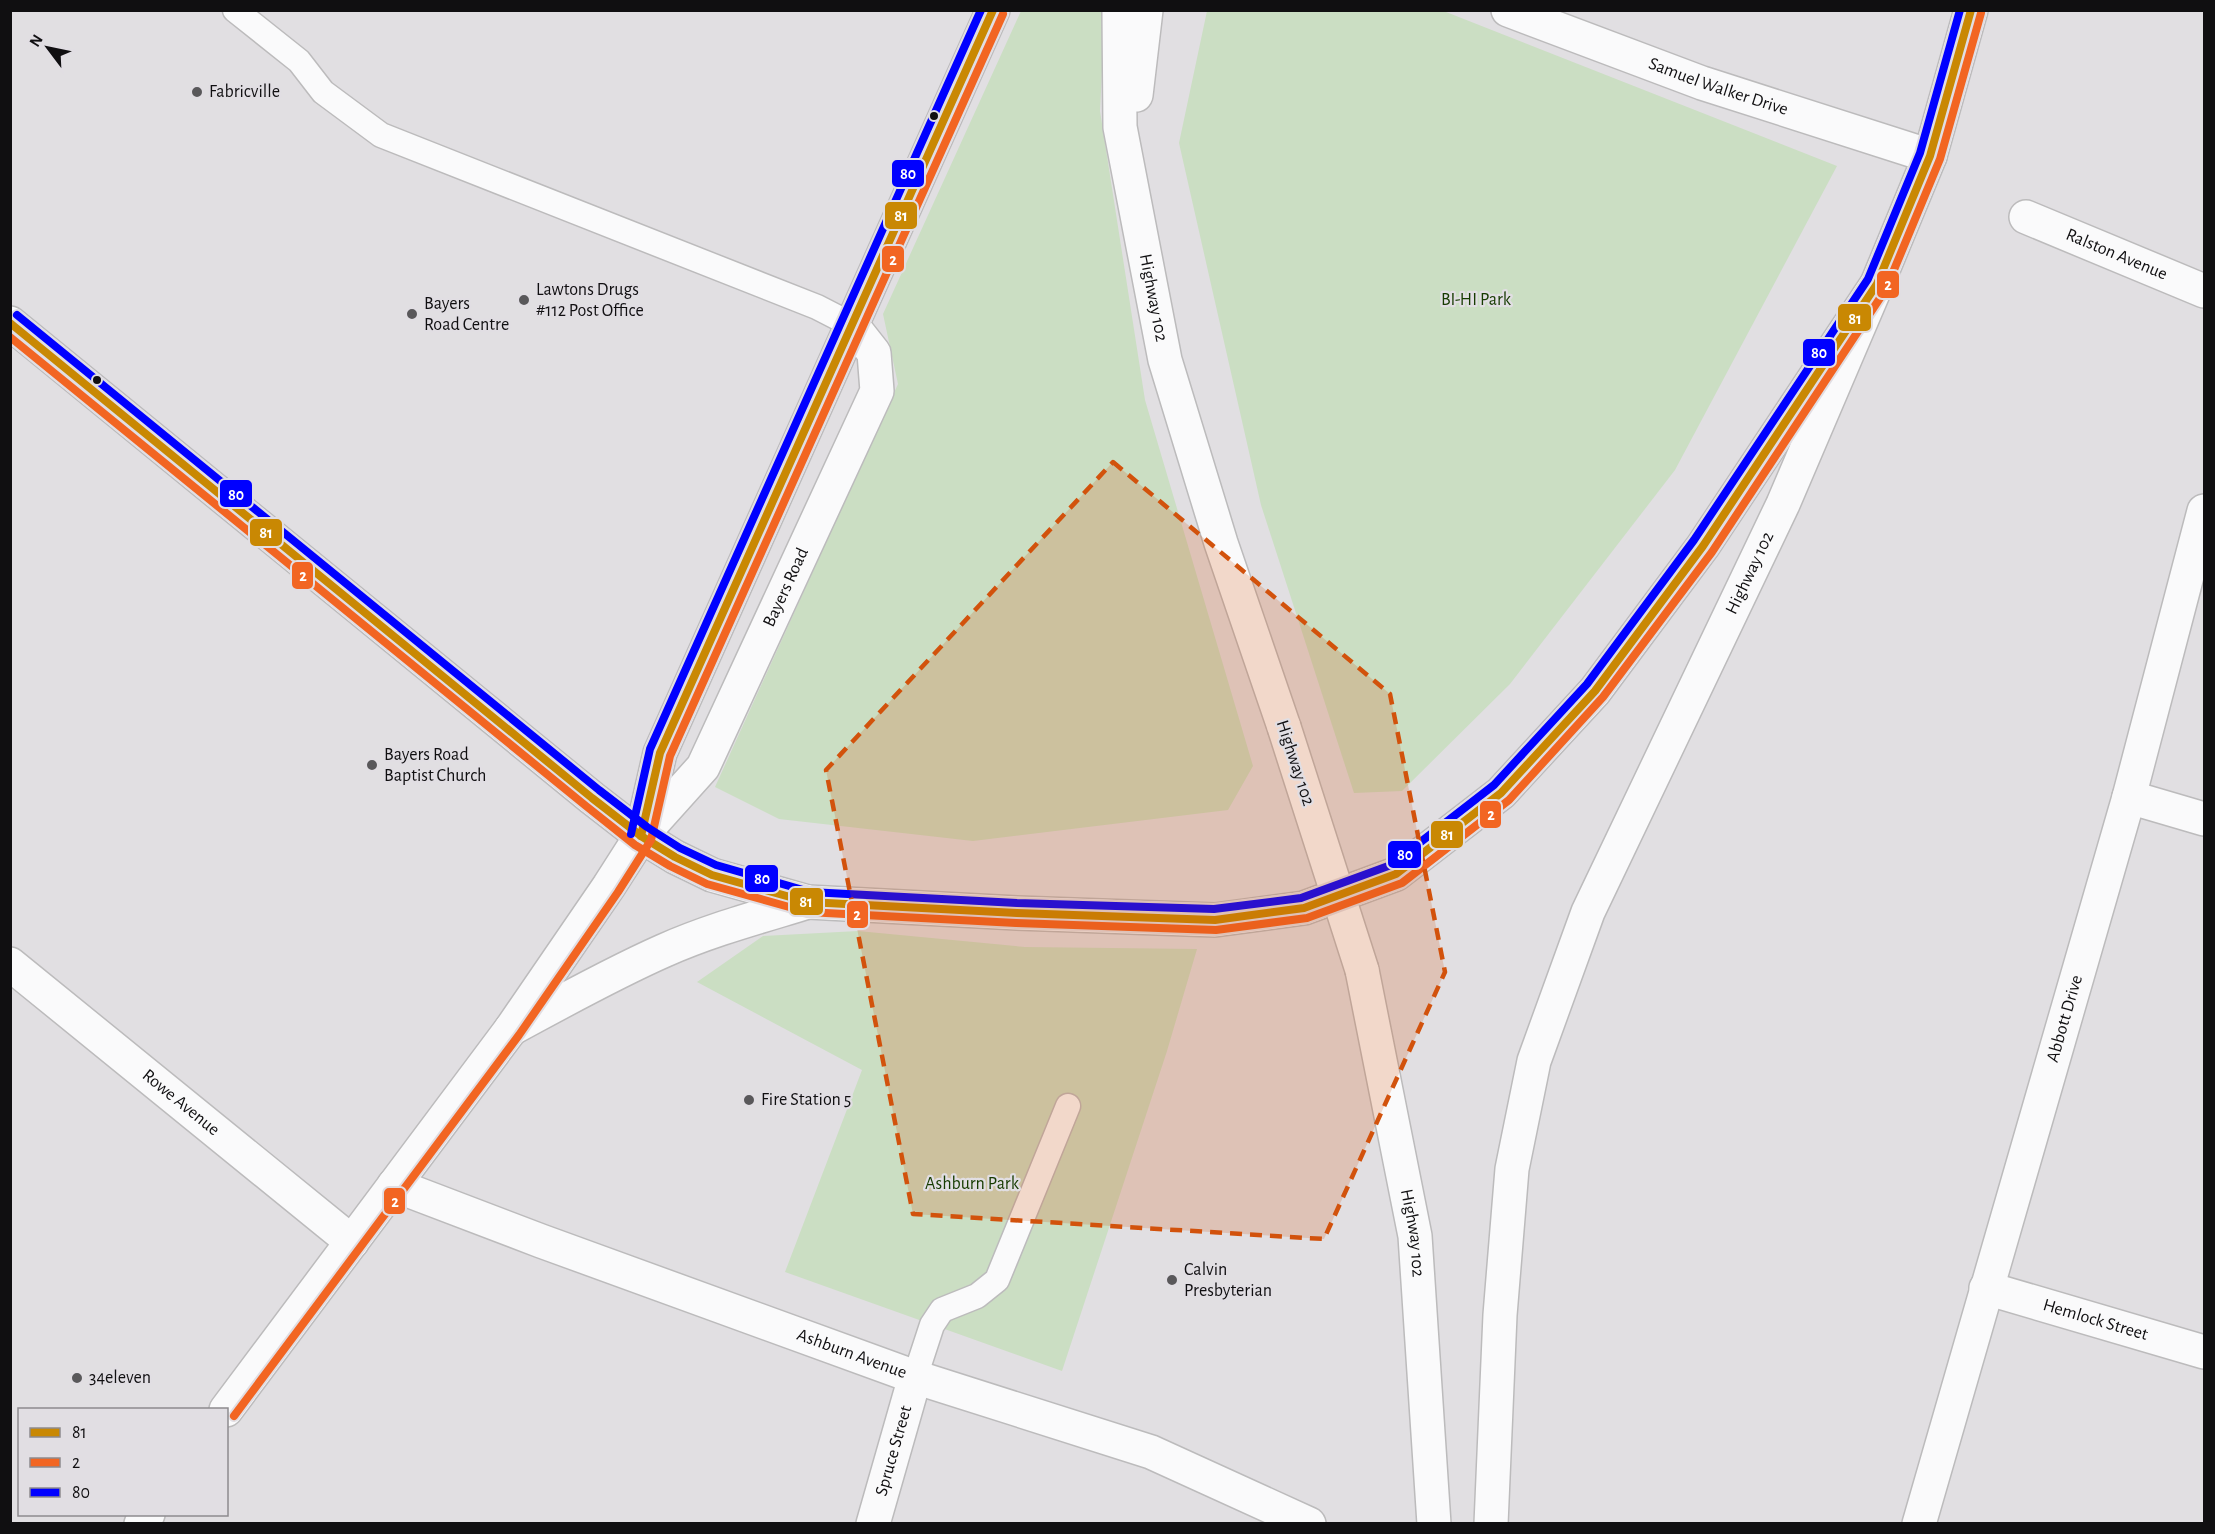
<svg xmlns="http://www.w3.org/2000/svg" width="2215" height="1534" font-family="'Alegreya Sans',sans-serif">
<rect width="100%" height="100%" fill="#e1dfe2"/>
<!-- green -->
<g fill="#cbdec3">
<path d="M1441,10L1837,166L1675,470L1510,684L1402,791L1354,793L1261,505L1179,143L1207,11Z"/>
<path d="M1021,11H1105L1100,111L1145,400L1253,766L1228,810L973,841L779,819L715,787L898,384L883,314Z"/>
<path d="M858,931L1025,947L1197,949L1167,1051L1062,1371L785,1272L862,1070L697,982L763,936Z"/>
</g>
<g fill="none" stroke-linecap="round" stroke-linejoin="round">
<defs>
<g id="lane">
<path d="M235,10L299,61L323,92L381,135L817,307L852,325"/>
<path d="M915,1377L932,1325L942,1310L977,1296L997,1280L1068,1106"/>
</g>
<g id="street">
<path id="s1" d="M1508,10L1702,83L1930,156"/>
<path id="s2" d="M2026,217L2204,291"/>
<path id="s3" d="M10,323L592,798L641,836L703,767L877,391L874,353L852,325"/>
<path d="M2129,797L2204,819"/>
<path id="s4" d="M10,964L352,1242"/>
<path id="s5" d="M394,1185L541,1241L915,1377L1151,1452L1309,1524"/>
<path id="s6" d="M1986,1288L2204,1352"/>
<path id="s7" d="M873,1524L915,1377"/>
<path id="s8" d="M1919,1524L2129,797L2204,511"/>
</g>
<g id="secondary">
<path d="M226,1410L511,1029L609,886L641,836L660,753L993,10"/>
<path d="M141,1524L148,1514"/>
</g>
<g id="primary">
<path d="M641,836L675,857L712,875L808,902L1017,913L1215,920L1304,908L1396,874L1501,793L1595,691L1703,546L1877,284L1930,156L1971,10"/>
<path d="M511,1029C561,1002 611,974 663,951C710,930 759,917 808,902"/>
</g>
<g id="highway">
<path id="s9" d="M1119,10L1120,127L1165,360L1221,543L1284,727"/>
<path d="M1136,95L1146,10"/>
<path id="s10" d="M1362,970L1415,1236L1434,1524"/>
<path id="s11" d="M1491,1524L1500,1315L1512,1169L1534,1061L1588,912L1783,504L1877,284"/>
</g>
</defs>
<!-- lane casing -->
<use href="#lane" stroke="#bcbbbc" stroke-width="27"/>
<!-- street casing -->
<use href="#street" stroke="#bcbbbc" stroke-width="36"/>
<!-- secondary casing -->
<use href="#secondary" stroke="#bcbbbc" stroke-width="36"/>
<!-- primary casing -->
<use href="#primary" stroke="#bcbbbc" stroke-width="36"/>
<!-- highway casing -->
<use href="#highway" stroke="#bcbbbc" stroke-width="36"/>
<!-- lane -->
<use href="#lane" stroke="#fafafb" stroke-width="24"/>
<!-- street -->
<use href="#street" stroke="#fafafb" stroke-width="33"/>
<!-- secondary -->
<use href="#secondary" stroke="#fafafb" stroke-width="33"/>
<!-- primary -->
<use href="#primary" stroke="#fafafb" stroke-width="33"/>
<!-- highway -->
<use href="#highway" stroke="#fafafb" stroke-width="33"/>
<defs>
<path id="highway-bridge" d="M1284,727L1362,970"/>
</defs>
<!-- highway-bridge casing -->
<use href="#highway-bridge" stroke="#bcbbbc" stroke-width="36" stroke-linecap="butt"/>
<!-- highway-bridge -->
<use href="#highway-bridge" stroke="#fafafb" stroke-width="33"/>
<defs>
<g id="bus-1">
<path d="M10,323L592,798L641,836L675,857L712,875L808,902L1017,913L1215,920L1304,908L1396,874L1501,793L1595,691L1703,546L1877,284L1930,156L1971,10"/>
<path d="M641,836L660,753L993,10"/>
</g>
<g id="bus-2">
<path d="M10,337L586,806L635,845L670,866L707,884L807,912L1016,923L1216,930L1307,918L1402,883L1509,800L1603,697L1712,552L1886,289L1940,159L1981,13"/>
<path d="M234,1416L519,1035L618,892L651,840L670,756L1003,14"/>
</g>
<g id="bus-3">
<path d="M17,315L599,790L647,827L680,848L716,865L810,892L1017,903L1214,909L1301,898L1391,865L1494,785L1587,684L1694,540L1868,279L1920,153L1960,10"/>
<path d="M631,834L650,749L981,10"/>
</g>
</defs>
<!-- bus-1 casing -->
<use href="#bus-1" stroke="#e1dee3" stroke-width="12"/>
<!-- bus-2 casing -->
<use href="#bus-2" stroke="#e1dee3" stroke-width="12"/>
<!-- bus-3 casing -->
<use href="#bus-3" stroke="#e1dee3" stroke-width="12"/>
<!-- bus-1 -->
<use href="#bus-1" stroke="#c98803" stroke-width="8"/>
<!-- bus-2 -->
<use href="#bus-2" stroke="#f26522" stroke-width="8"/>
<!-- bus-3 -->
<use href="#bus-3" stroke="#00f" stroke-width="8"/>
</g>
<!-- marked area -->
<path fill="#d2520c" fill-opacity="0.2" stroke="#d2520c" stroke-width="4.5" stroke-dasharray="12 8" stroke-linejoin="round" d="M1113,462L1390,694L1445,972L1324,1239L913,1214L826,770Z"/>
<!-- markers -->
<g fill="#59585a" stroke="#e1dee3" stroke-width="2">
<circle cx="197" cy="92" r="6"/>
<circle cx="524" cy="300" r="6"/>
<circle cx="412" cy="314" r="6"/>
<circle cx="372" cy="765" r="6"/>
<circle cx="749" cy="1100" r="6"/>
<circle cx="1172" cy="1280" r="6"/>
<circle cx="77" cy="1378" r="6"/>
</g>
<g fill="#100f11" stroke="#e1dee3" stroke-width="2">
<circle cx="934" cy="116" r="5"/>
<circle cx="97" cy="380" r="5"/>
</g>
<g text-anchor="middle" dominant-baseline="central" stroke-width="4.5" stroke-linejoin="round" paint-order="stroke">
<!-- street labels -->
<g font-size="18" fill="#100f11" stroke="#e1dee3">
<text stroke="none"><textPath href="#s1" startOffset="224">Samuel Walker Drive</textPath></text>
<text stroke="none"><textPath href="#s2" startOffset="98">Ralston Avenue</textPath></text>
<text stroke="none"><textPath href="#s9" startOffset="291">Highway 102</textPath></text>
<text stroke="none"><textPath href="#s11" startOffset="1000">Highway 102</textPath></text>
<text stroke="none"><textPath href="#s3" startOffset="1104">Bayers Road</textPath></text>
<text transform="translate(1295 763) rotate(72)">Highway 102</text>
<text stroke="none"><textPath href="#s8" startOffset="526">Abbott Drive</textPath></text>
<text stroke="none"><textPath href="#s4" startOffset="220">Rowe Avenue</textPath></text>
<text stroke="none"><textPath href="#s10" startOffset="268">Highway 102</textPath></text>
<text stroke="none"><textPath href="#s6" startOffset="114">Hemlock Street</textPath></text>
<text stroke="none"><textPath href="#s5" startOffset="488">Ashburn Avenue</textPath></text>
<text stroke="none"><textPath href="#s7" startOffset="76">Spruce Street</textPath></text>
</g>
<!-- poi labels -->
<g font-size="18" fill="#100f11" stroke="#e1dee3" text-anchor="start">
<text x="209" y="92">Fabricville</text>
<text x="536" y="290">Lawtons Drugs<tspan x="536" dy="21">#112 Post Office</tspan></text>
<text x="424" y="304">Bayers<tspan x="424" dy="21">Road Centre</tspan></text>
<text x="384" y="755">Bayers Road<tspan x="384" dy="21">Baptist Church</tspan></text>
<text x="761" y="1100">Fire Station 5</text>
<text x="1184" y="1270">Calvin<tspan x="1184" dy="21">Presbyterian</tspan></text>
<text x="89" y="1378">34eleven</text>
</g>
<!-- park labels -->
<g font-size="18" fill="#163b00" stroke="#e1dee3">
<text x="1476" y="300">BI-HI Park</text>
<text x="972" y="1184">Ashburn Park</text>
</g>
</g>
<g stroke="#e1dee3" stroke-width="2">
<rect x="891" y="159" width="34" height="29" rx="6" fill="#00f"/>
<rect x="884" y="201" width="34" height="29" rx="6" fill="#c98803"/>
<rect x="881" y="245" width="24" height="28" rx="6" fill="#f26522"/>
<rect x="1876" y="270" width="24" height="29" rx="6" fill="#f26522"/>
<rect x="1837" y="303" width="35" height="29" rx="6" fill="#c98803"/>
<rect x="1802" y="338" width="34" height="29" rx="6" fill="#00f"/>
<rect x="219" y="479" width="34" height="29" rx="6" fill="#00f"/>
<rect x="249" y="518" width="34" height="29" rx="6" fill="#c98803"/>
<rect x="291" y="561" width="23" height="29" rx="6" fill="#f26522"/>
<rect x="1479" y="800" width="23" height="29" rx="6" fill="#f26522"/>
<rect x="1430" y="820" width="34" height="29" rx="6" fill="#c98803"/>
<rect x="1387" y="840" width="35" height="29" rx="6" fill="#00f"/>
<rect x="744" y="864" width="35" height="29" rx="6" fill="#00f"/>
<rect x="789" y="887" width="35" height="29" rx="6" fill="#c98803"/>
<rect x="846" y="900" width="23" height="29" rx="6" fill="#f26522"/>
<rect x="383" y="1187" width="23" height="28" rx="6" fill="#f26522"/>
</g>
<g font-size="16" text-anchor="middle" font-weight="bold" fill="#fff">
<text x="908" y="179">80</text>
<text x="901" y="221">81</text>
<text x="893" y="265">2</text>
<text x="1888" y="290">2</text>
<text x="1855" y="324">81</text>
<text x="1819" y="358">80</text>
<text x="236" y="500">80</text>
<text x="266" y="538">81</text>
<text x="303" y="581">2</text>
<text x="1491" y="820">2</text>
<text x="1447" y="840">81</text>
<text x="1405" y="860">80</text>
<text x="762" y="884">80</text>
<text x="806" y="907">81</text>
<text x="857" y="920">2</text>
<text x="395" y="1207">2</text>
</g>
<!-- border -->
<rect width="2215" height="1534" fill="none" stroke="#100f11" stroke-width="24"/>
<!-- legend -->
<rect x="18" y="1408" width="210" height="108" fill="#e1dee3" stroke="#8d8b8f" stroke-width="1.5"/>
<rect x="30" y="1428" width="30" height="9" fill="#c98803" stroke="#8d8b8f" stroke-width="1.5"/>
<text x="72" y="1438" font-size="18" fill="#100f11">81</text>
<rect x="30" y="1458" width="30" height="9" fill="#f26522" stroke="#8d8b8f" stroke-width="1.5"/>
<text x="72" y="1468" font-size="18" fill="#100f11">2</text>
<rect x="30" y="1488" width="30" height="9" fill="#0000ff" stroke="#8d8b8f" stroke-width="1.5"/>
<text x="72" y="1498" font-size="18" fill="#100f11">80</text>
<!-- north arrow -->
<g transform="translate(48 48) rotate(302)" stroke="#e1dee3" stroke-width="4.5" paint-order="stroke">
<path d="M0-4.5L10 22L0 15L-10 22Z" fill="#100f11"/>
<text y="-9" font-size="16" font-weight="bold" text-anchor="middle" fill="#100f11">N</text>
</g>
</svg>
